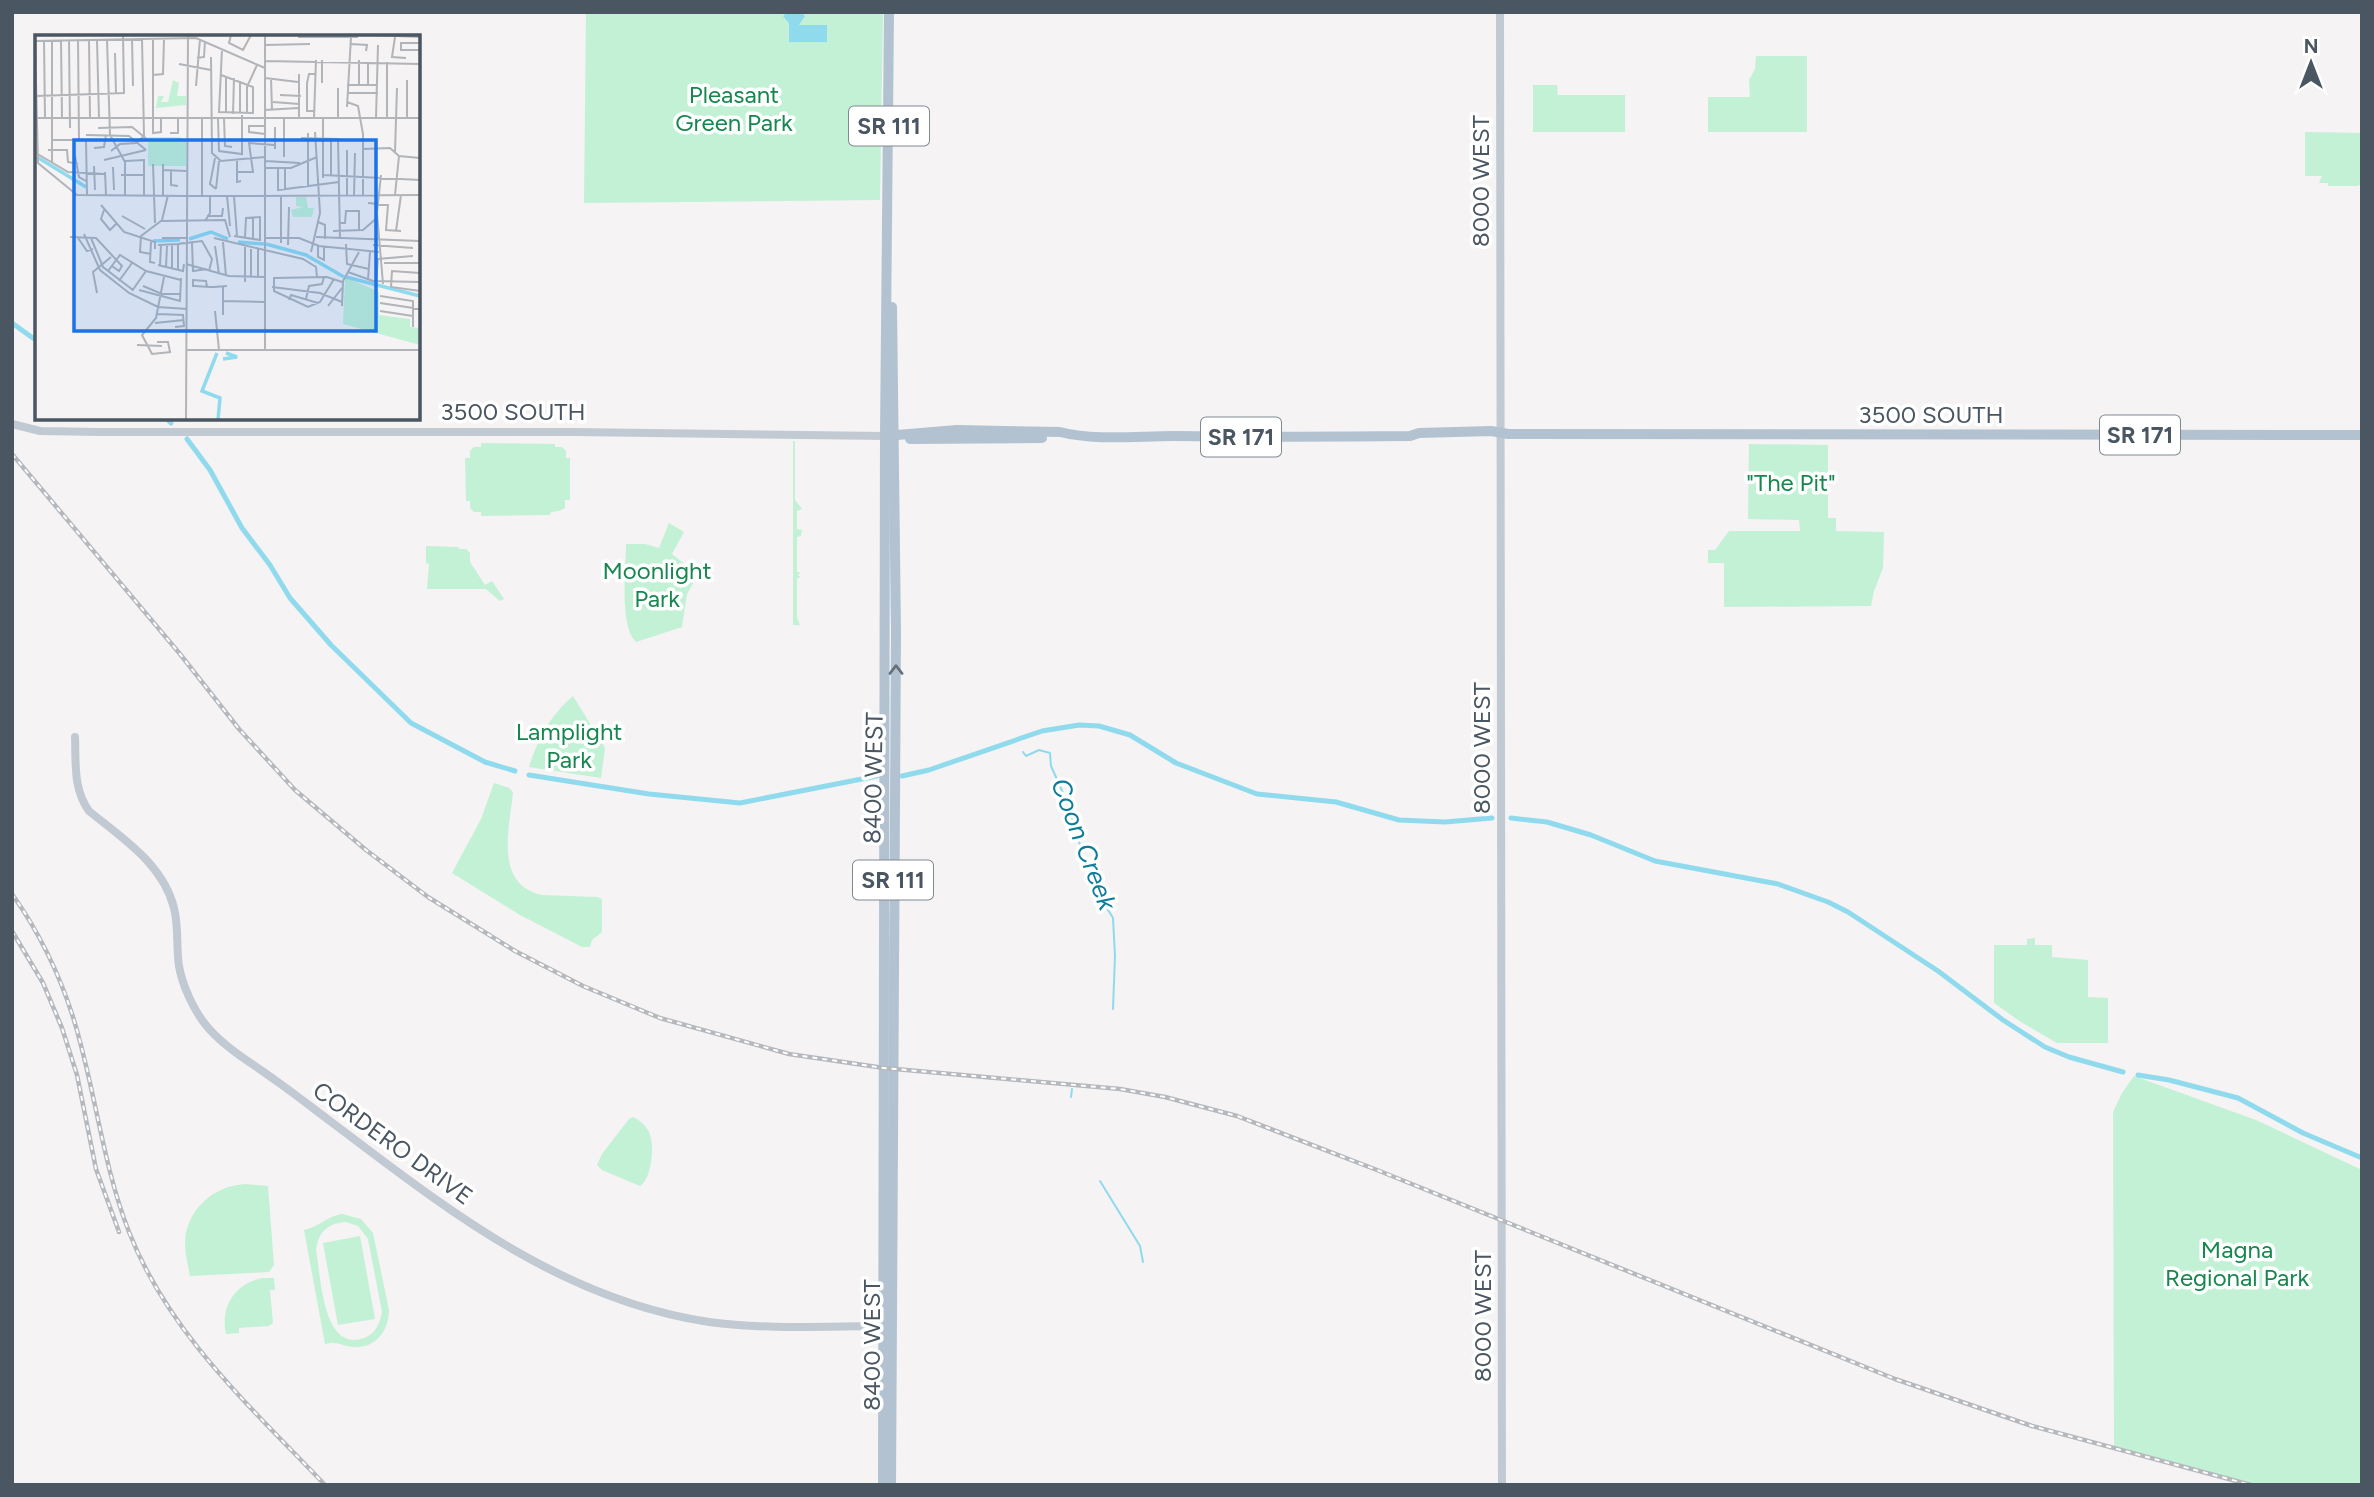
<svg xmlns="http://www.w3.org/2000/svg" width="2374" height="1497" font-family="Figtree,sans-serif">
<rect width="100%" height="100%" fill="#f5f3f3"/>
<!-- green -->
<g fill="#c3f1d5" fill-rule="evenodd">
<path d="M586,12L883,13L880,200L584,203Z"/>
<path d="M1756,56H1807V132H1708V97H1750L1749,80L1755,69Z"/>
<path d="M1533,85H1557L1558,95H1625V132H1533Z"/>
<path d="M2305,132L2362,133V184L2357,186H2328V183H2319L2322,176H2305Z"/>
<path d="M793,441H795V500L802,509L797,511V529L802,530L801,536L797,537V572L801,573L797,575L801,577L797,578V618L800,625H793Z"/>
<path d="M481,443L555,444V447H562L566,451V458H570V500H565V508L559,511L551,512L550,515L481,516V512H474L470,508V501H466L465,458H470V451L474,447H481Z"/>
<path d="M1749,444L1828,445V518H1836V531L1884,532L1883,568L1874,591L1871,606L1724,607V563H1708V550H1715L1729,531H1800L1799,520L1748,519Z"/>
<path d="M669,523L684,532L672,554L698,575L687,594L682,627L636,642C619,626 626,568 626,544H645L659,548Z"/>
<path d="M426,546L459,547V549H466L470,553V562L485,585L492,581L504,599L500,601L486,589H427L429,564L426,563Z"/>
<path d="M573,696L605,748L601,778L529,767C538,738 550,716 573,696Z"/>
<path d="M494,783L509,788L513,792C510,827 493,884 542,895L597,897L602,899V932L592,940L590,947H582L520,915L452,873L481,819Z"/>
<path d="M2035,938V945H2052V957L2088,960V997L2108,998V1043H2057L2021,1022L1994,1003V945H2027V939Z"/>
<path d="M2134,1076L2256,1120L2362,1170V1485H2251L2114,1448L2113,1112L2122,1093Z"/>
<path d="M633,1117C640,1120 645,1125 649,1132C655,1145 652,1178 640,1186L602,1170L597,1165L602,1154L629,1119Z"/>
<path d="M245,1184L268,1186L274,1265L269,1272L190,1276C188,1265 185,1254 185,1243C186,1210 213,1186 245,1184Z"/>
<path d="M342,1214L361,1219L373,1233L389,1310C389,1331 375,1349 353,1347C340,1346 340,1341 325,1344L304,1230C319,1227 327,1216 342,1214ZM346,1222L358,1226L368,1239L382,1312C380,1324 375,1334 364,1338C322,1353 321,1275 316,1250C318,1232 328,1223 346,1222Z"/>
<path d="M360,1236L375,1319L338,1325L323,1243Z"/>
<path d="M263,1278H274L275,1290H270L273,1323L269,1326L239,1328V1333L226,1334C220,1307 235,1283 263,1278Z"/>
</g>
<!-- water -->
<path fill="#90daee" d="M788,12H800L805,16L799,25H827V42H789V23L783,16Z"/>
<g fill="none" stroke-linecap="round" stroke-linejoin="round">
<!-- stream -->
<g stroke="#90daee" stroke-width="2">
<path d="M1023,752L1026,756L1039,750L1050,753L1051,766L1068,804L1084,859L1096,890L1113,918L1115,956L1113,1009"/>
<path d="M1071,1097L1072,1089"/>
<path d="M1100,1181L1140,1246L1143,1262"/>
</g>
<!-- canal -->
<g stroke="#90daee" stroke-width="5">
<path d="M12,323L37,341"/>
<path d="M166,418L171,423"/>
<path d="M187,439L210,470L242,528L270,565L290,598L331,645L411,723L485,762L515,771"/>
<path d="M529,775L649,794L740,803L877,776"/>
<path d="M902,776L929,770L1042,731L1079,725L1099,726L1130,735L1176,763L1257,794L1336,802L1399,820L1445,822L1492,818"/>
<path d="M1511,818L1547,822L1591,835L1655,861L1778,884L1828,902L1848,912L1938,971L2003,1020L2045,1047L2069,1057L2123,1072"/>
<path d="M2138,1075L2169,1080L2238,1098L2303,1133L2362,1158"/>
</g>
<!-- tertiary -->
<g stroke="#c1cad2" stroke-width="8">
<path d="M1500,12L1502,1485"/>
<path d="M12,424L40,431L99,432H576L885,436"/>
<path d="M75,737C76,763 73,789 89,811C123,839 163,864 174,908C179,927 176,948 179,966C182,985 194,1010 205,1024C223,1047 252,1063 275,1080C295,1094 315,1110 334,1124C449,1211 562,1300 709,1322C768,1330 829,1326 889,1326"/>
</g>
<!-- primary -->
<g stroke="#b3c2d1" stroke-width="10">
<path d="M885,436L957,430L1060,432C1096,441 1137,436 1173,436C1252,437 1331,437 1410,436L1419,433L1491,431L1508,434L2362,435"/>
<path d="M910,439L1042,438"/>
<path d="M883,1485L885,436L889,12"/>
<path d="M891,1485L896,632L892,307"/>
</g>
<defs>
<g id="rail">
<path d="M12,454L180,654L239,729L295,790L366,850L428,897L515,951L583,986L660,1018L789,1054L884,1068L1120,1089L1165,1097L1237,1116L1377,1170L1895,1379L2032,1426L2251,1485"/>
<path d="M12,894C39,932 59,973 73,1017C95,1087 102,1163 129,1232C169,1334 251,1407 325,1485"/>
<path d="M12,931L43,983L62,1028L77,1075L96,1169L119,1232"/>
</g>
</defs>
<!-- rail casing -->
<use href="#rail" stroke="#b5b8bd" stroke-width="4.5"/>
<!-- rail -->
<use href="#rail" stroke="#fff" stroke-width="2" stroke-dasharray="5" stroke-linecap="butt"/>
</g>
<!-- one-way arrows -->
<defs><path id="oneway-chevron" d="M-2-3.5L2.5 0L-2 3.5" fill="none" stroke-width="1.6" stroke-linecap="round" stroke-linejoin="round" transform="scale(1.75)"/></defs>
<use stroke="#64717d" href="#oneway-chevron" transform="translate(896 670) rotate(-90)"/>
<g text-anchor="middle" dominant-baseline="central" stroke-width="7" stroke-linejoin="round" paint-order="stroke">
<!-- shield labels -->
<g fill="#fff" stroke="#808990" stroke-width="2">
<rect x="849" y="106.5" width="80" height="39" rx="5"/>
<rect x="2100" y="415.5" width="80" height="39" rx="5"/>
<rect x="1201" y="417.5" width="80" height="39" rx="5"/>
<rect x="853" y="860.5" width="80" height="39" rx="5"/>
</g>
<g font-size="23" font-weight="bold" fill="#4a5661">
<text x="889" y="126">SR 111</text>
<text x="2140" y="435">SR 171</text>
<text x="1241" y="437">SR 171</text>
<text x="893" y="880">SR 111</text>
</g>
<!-- park labels -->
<g font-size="24" fill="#17864f" stroke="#fff">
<text x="734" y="94">Pleasant<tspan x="734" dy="28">Green Park</tspan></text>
<text x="1791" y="482">"The Pit"</text>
<text x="657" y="570">Moonlight<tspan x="657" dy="28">Park</tspan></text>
<text x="569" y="731">Lamplight<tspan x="569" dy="28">Park</tspan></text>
<text x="2237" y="1249">Magna<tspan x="2237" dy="28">Regional Park</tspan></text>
</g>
<!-- street labels -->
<g font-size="24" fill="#4a5661" stroke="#fff">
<text transform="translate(1480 181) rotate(-90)">8000 WEST</text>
<text x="513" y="411">3500 SOUTH</text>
<text x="1931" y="414">3500 SOUTH</text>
<text transform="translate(1481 748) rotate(-90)">8000 WEST</text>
<text transform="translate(873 778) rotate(-89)">8400 WEST</text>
<text transform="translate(393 1143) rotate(36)">CORDERO DRIVE</text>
<text transform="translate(1482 1316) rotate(-90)">8000 WEST</text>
<text transform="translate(871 1345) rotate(-90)">8400 WEST</text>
</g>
<!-- water labels -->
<g font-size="26" font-style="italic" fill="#0c7c9b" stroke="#fff">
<text transform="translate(1084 844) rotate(69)">Coon Creek</text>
</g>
</g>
<!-- overview -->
<g transform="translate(35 35)">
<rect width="385" height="385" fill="#f5f3f3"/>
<path d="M138,45L144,48L142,61H151V70L121,73L123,61H129L126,67H133ZM113,102H145L151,107V131H113ZM261,162H271L273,173H279L277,182H258L256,175L268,172L261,171ZM310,242L344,257V280L375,284V292L385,293V310L308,289Z" fill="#c3f1d5"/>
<path fill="none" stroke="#90daee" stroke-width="3.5" d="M2,122L51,152M154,204L176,197L193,204M118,206L145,205M203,207L229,209M231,209L271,220L309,242M311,242L385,261M182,318L167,356L185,363L183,385M188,324L202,322L191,318"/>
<path fill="none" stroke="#b1b4b9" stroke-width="2" d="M196,0L194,8L208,15L216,0M230,0V315M337,0L385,2M263,2H323M360,2L357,22L371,23M97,4L98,51M118,4V98L126,97V83M34,5L35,93M43,5L44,104M54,5L55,83M62,5L64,83M72,5L75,100L90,127V160M0,6L3,128L42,160L152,161M0,6L161,3L230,33M9,6L10,83M26,6L27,83M385,8H366V15H385M316,9L332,10L331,16M230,10L275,9M80,18L81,58M176,22L177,118L186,126L230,122M162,23L169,22L170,6M287,25V48M230,26L385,29M333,28V50M144,29L176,35M264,39V83M118,40L128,39L129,4M186,40L218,52V78L184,77L187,14M191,41V78M230,43L263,47M236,43L237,75M372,45V83M312,50H342M324,50V25M161,51L165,4M303,53V83M312,58H343M245,60L266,61M1,61L89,58L88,0M238,67L264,69M312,67L323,71L328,99V161M312,72L316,2M230,75L263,73M279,76H272V48L274,39H281M198,79L199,43M205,79V46M212,79V52L222,30M1,83H385M279,83L281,25M288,83V143M341,83L343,10M352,83V27M167,84V161M183,84L184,116L207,119V80M189,84L190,111L197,112M230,91H214V97L230,99M240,92V114M63,93L97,92L113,105M135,98H143V83M273,98V152M51,100L94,101L111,115M266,103L303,104L305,204M296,104V140M18,105H51L52,160M59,113L69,112L71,100M328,114L355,113L364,121L385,123M13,115H32L33,127L43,129M76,116L85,109L101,108L109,101L107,4M360,117L362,53M1,118L33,137L70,139M40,121L44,142L51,146M249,122V83M180,123L175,149L181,154M69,125L111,115M90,126L109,125V160M202,126V147L206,146M230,126L265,128M17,127V6M118,129L120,188M128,129V160M59,131L60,155M78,132L79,155M230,133H256L282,122M243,133V155L304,147M250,133V155M128,135L152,136M136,136V150L143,151M70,137L71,160M202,137H218L214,108L240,110M86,140H109M288,140L385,145M346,140L342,178L348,249M181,154L184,126M246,160V208M360,160L364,121M152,161H221M192,161L195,191M199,161L202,201M218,161L385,160M312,161V115M319,161L320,118M333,168L353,170L351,195L366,196M66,170L89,197L120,207V214M69,175L66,184L75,195L81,189M87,181L110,194M172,181H187L188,173M127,185L133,160M170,186L175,178V161M283,187L290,190V204M304,188H310L311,176H324V196M298,196L328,195L343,182M361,196L366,160M49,199L65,235L94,258L123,272L152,274M199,201L225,205V182M35,202L61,203L87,231L84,236L77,231M210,202L211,183L226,182M281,202L385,206M43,203L52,216L58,214M56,203L68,232L98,255M127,203H153M179,203L268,224L281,232L282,242M230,203H264L284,211L344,217M218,205V182M116,207L115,227L120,228M188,207L191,241M149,208L143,209L167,206L177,224L174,236M157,208L158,236L172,234M311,209L312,229L334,234M123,210L143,209V235M253,210L254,172M338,210L378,213M180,211L184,239M283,211V222L289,225V211M210,212V247M223,214V242M276,217L285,178L280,97M116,219L105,217L106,201L126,186L190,185L195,202M349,228H385M151,229L194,241L230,242M123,230L148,236L149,229M125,231L126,210M131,232L132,211M137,234V210M73,236L85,220L111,236L146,245M313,237L338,246L385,247M385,238L357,236L356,252L385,256M129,242L121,283L107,300L117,319L136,317M216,242V214M299,244L285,267L273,272L239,256V243L292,242L307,247M333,245L335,217M84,246L97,228M341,246L343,224L378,221M108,251L127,259H146M188,251V280M172,252L171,246L158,245V251H159L175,252H179L192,251M237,252L285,258L307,267M104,255L145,266L146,243M97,256L111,236M62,258L58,237L76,222M345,261L378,266V292M271,264L274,251L287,249L289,242M254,265L256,260L283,268M188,266L230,267M345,268L385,274M293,271L307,253M307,271L308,246L324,217M180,276L184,315M345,276L378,281M122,279L148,280L149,291L140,292M120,288L149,285M122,307H133L135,317M102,310L127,311M151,315H385M151,385L153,0"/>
<path fill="#1a73e8" fill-opacity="0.15" stroke="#1a73e8" stroke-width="3.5" d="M39,105H341V296H39Z"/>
<rect width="385" height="385" fill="none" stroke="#4a5661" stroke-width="3.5"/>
</g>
<!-- border -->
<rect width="2374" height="1497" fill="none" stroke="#4a5661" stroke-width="28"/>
<!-- north arrow -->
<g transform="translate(2311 63)" stroke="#ffffff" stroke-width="5" paint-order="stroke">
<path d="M0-5L12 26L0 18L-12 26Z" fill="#4a5661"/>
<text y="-10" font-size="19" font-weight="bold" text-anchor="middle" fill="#4a5661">N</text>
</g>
</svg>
